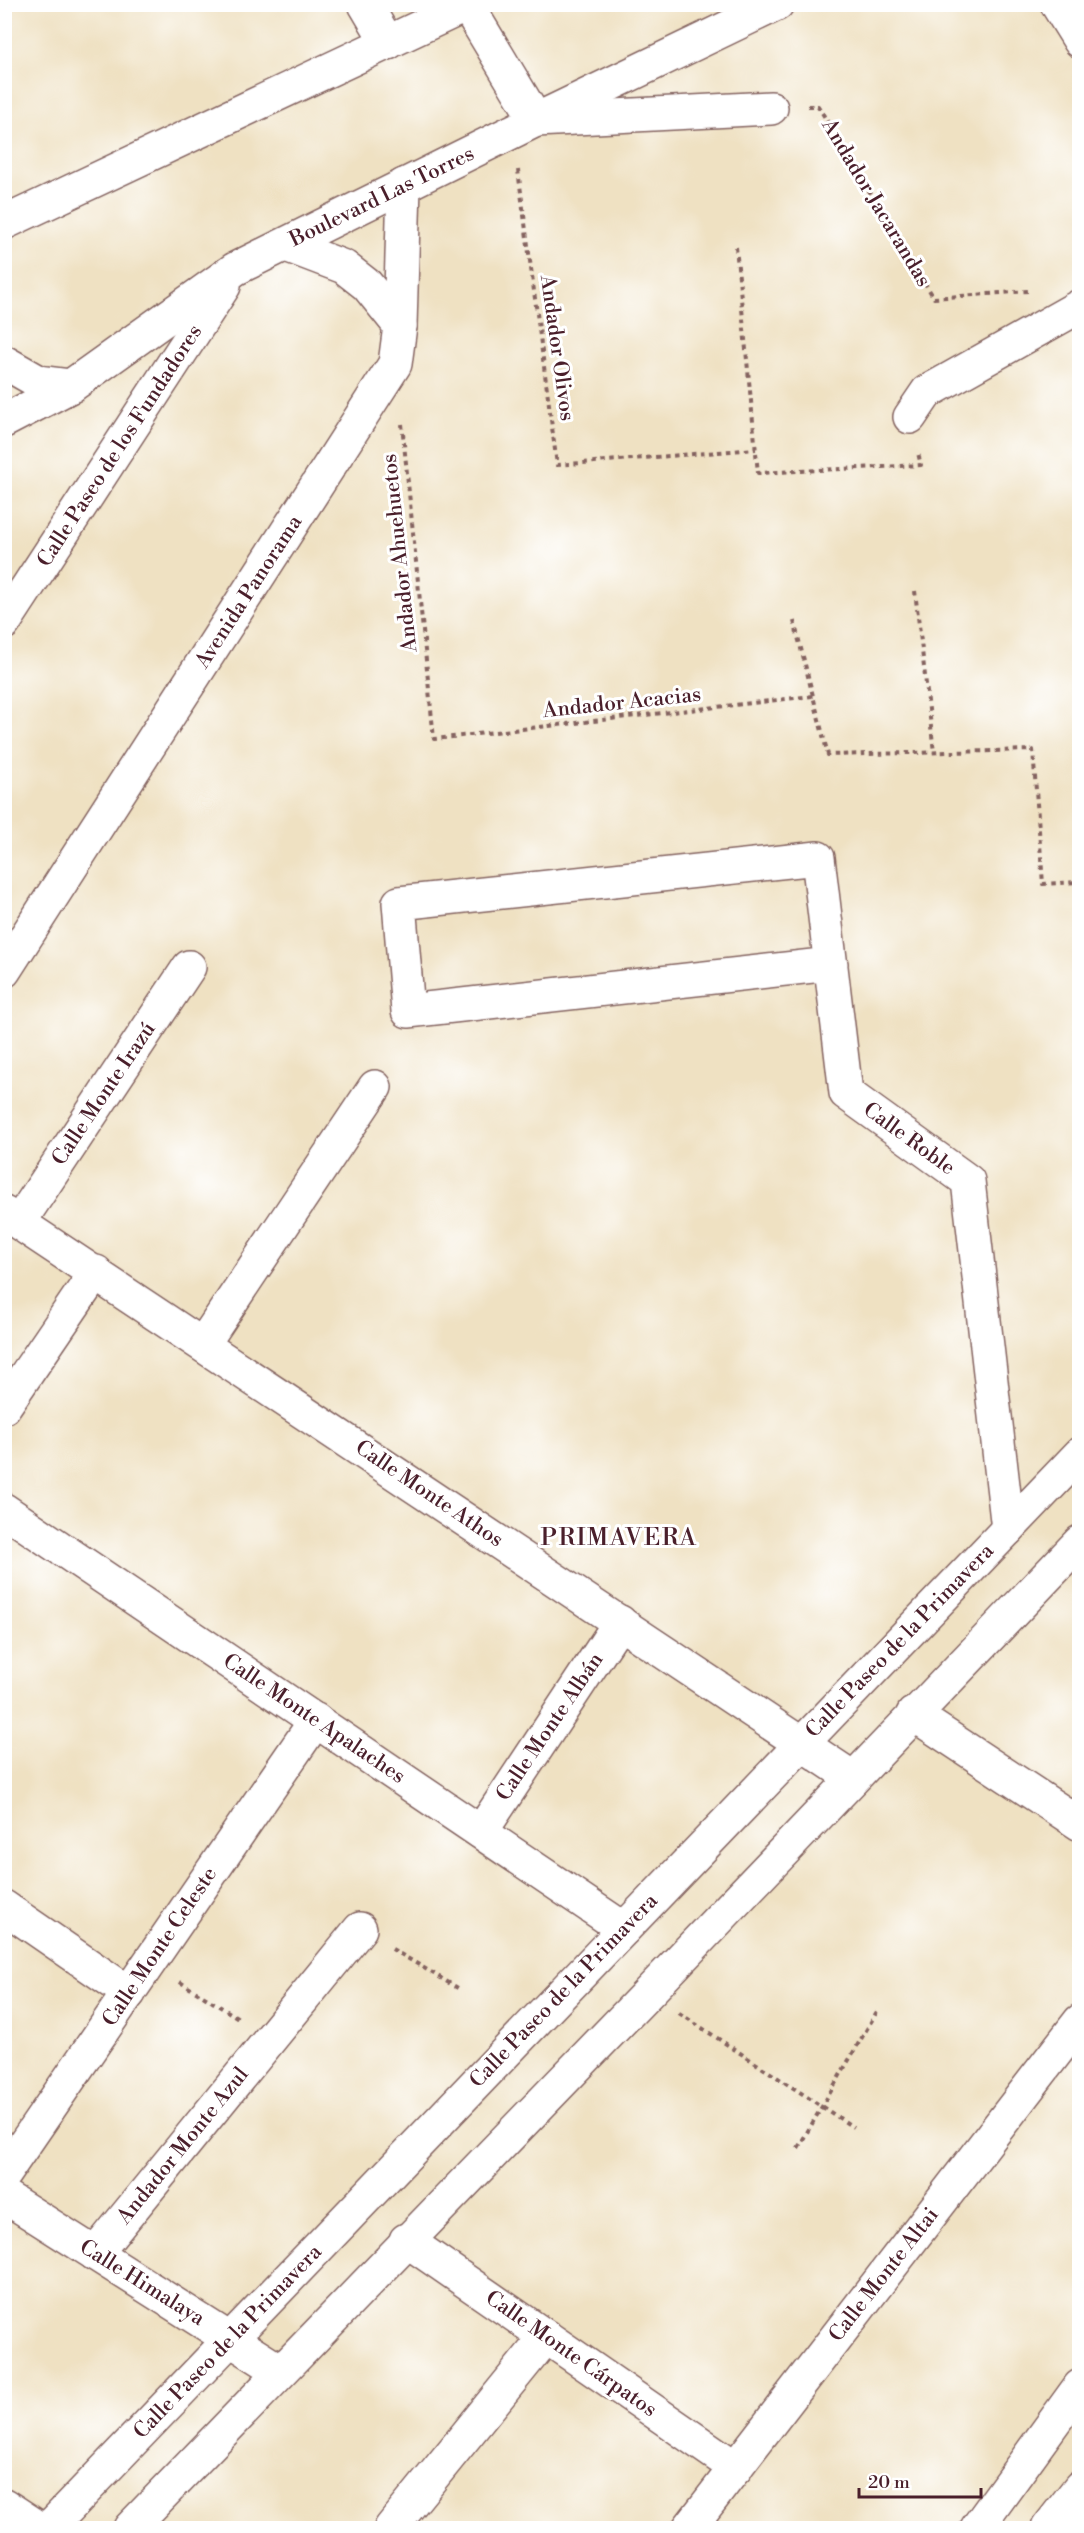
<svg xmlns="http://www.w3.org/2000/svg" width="1084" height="2533" font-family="'Libre Bodoni',serif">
<rect width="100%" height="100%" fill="#fff"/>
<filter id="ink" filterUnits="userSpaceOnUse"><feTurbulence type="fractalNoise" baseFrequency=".0167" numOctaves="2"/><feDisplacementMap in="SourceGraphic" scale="12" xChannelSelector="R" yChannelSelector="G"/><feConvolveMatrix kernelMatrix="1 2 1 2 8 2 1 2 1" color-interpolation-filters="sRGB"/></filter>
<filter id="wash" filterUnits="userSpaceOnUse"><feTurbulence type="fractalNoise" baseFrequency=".008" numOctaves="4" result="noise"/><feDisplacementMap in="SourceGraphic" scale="24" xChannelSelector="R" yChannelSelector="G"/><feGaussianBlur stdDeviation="1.35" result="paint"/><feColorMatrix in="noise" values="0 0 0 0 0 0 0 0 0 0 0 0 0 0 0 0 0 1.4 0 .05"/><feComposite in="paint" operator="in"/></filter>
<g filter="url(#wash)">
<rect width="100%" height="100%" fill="#efe1c2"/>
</g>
<g filter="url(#ink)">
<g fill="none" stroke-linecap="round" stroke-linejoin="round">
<defs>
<g id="street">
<path d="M365,4L388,43"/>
<path d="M1057,4L1080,41"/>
<path d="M467,5L536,120L771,108"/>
<path d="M4,223L469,4"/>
<path d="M286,245L344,267L367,285L400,326"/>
<path d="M4,362L39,382L71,386"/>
<path d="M910,417L927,392L1080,306"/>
<path d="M4,421L71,386L235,269L536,120L777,4"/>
<path d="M4,623L224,286"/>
<path d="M831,964L408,1011L399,903L818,858L846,1093L968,1181L1008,1529"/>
<path d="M4,971L395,364L400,326L404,185"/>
<path d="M4,1213L853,1778"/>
<path d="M20,1221L189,967"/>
<path d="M203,1344L375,1087"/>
<path d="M4,1407L96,1272"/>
<path d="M4,1510L624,1929"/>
<path d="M913,1714L1080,1824"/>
<path d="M481,1832L620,1622"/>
<path d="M4,1907L129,1993"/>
<path d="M4,2174L316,1720"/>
<path d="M4,2196L280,2371"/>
<path d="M406,2240L736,2468"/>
<path d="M95,2254L360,1929"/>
<path d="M4,2505L39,2528"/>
<path d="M49,2528L1080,1454"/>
<path d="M130,2528L648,1993L1080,1542"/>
<path d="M391,2528L546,2337"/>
<path d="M689,2528L1080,2021"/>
</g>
<g id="highway">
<path d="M977,2528L1080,2386"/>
<path d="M1048,2528L1080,2487"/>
</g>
</defs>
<!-- street casing -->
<use href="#street" stroke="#846360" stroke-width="36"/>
<!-- highway casing -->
<use href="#highway" stroke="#846360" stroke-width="36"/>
<!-- path -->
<g stroke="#846360" stroke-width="4" stroke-dasharray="4.5 4.5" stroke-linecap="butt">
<path d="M808,106H818L934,298L1028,291"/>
<path d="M518,170L557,465L756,449"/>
<path d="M736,247L758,473L921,465L918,453"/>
<path d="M402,424L434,739L813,696"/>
<path d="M915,591L934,752"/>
<path d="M794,621L828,755L1033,750L1043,884L1080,882"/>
<path d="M392,1949L461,1990"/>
<path d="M180,1982L240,2019"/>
<path d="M679,2013L853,2127"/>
<path d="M798,2148L879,2008"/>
</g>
<!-- street -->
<use href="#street" stroke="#fff" stroke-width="33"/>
<!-- highway -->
<use href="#highway" stroke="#fff" stroke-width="33"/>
</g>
</g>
<g text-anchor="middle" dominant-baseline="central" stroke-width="6" stroke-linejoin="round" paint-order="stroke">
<!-- street labels -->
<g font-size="21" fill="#4a1f2b" stroke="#fff">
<text transform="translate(382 197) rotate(-26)">Boulevard Las Torres</text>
<text transform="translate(876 203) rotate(59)">Andador Jacarandas</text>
<text transform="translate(557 348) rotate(82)">Andador Olivos</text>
<text transform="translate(120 446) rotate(-57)">Calle Paseo de los Fundadores</text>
<text transform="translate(400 553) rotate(-96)">Andador Ahuehuetos</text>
<text transform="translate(249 592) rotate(-57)">Avenida Panorama</text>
<text transform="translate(622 703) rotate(-6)">Andador Acacias</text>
<text transform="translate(104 1094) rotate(-56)">Calle Monte Irazú</text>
<text transform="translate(909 1139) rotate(36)">Calle Roble</text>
<text transform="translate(429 1494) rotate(34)">Calle Monte Athos</text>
<text transform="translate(900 1641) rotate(-46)">Calle Paseo de la Primavera</text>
<text transform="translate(314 1719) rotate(34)">Calle Monte Apalaches</text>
<text transform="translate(550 1727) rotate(-56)">Calle Monte Albán</text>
<text transform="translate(160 1947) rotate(-56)">Calle Monte Celeste</text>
<text transform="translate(564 1991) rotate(-46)">Calle Paseo de la Primavera</text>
<text transform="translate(183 2146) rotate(-51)">Andador Monte Azul</text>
<text transform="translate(884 2275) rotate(-52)">Calle Monte Altai</text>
<text transform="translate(142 2283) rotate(32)">Calle Himalaya</text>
<text transform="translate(228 2342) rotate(-46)">Calle Paseo de la Primavera</text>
<text transform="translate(571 2354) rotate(35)">Calle Monte Cárpatos</text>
</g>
<!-- quarter labels -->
<g font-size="24" letter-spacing="1.5" fill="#4a1f2b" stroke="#fff">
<text x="619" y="1538">PRIMAVERA</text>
</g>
</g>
<!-- margin -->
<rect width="1084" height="2533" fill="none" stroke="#fff" stroke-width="24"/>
<!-- scale -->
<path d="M859 2488v9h122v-9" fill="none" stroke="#4a1f2b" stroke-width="3"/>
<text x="868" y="2488" font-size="18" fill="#4a1f2b" stroke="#ffffff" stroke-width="4.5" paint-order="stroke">20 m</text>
</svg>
